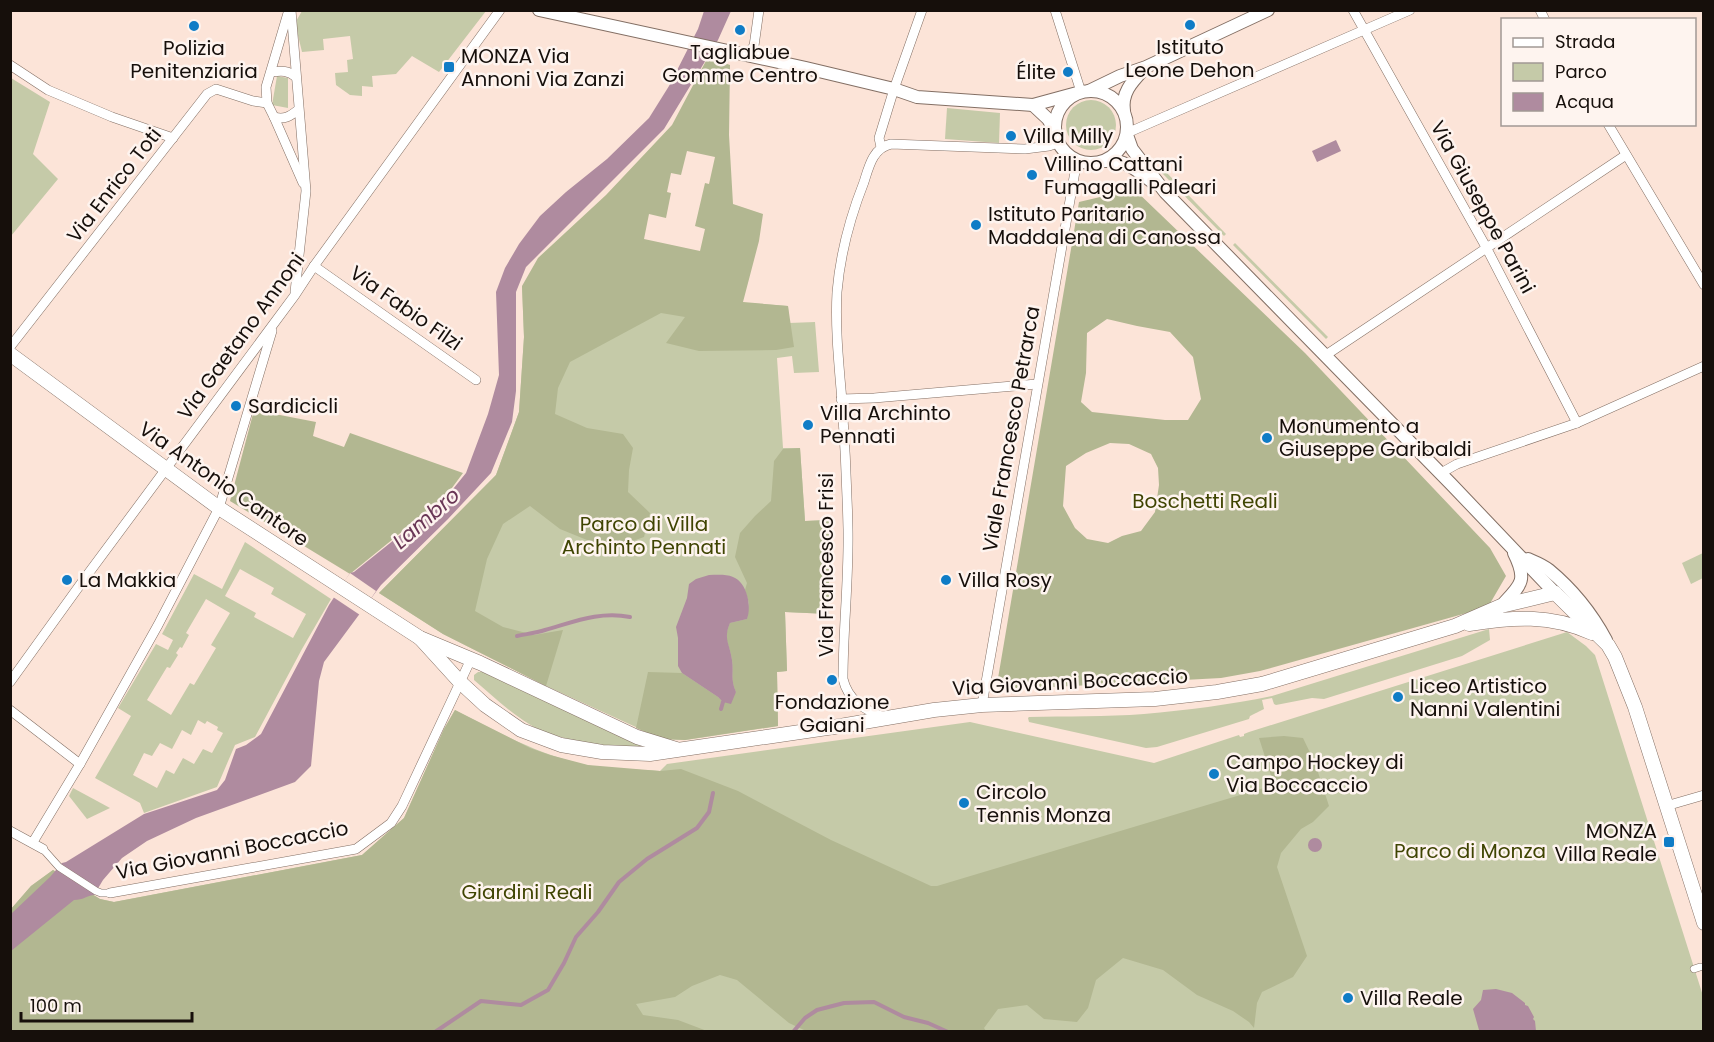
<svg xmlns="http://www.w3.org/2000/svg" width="1714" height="1042" font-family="Poppins,sans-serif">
<rect width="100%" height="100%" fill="#fce4d8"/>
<!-- green -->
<g fill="#c5caa8" fill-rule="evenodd">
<path d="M302,11H486L439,72L412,56L396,74L372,76L373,87L362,86V96L350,95L336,85L335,73L348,72L347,60L353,59L350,36L323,39L324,50L302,52L295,23Z"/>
<path d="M277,76L288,78V108L272,105Z"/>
<path d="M11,78L50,102L33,154L58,179L11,236Z"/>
<circle cx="1091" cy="125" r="25"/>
<path d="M947,108L1000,113L999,143L945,139Z"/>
<path d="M1166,172L1226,234L1224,236L1162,173Z"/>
<path d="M1235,243L1328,337L1326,339L1233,245Z"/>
<path d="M522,286L788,306L789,323L815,322L819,372L794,373L792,356L777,358L783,448H800L805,521L829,520V614L785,612L787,671L777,672L778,726L685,740L662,739L546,686L443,634L379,593L496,475L519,412L524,337Z"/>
<path d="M245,542L331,599L302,649L255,737L235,745L217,787L144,813L140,803L95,778L131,716L118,708L156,644L168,650L173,640L162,634L194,574L222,589ZM240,569L274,588L271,594L306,614L293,638L254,617L256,613L225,596ZM206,599L230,613L211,645L216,648L194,685L190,683L171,715L147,700L167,667L170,668L178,655L176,653L180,647L182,648L189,635L186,633ZM198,720L205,724L207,721L218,727L217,730L223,733L212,753L203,749L194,764L183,758L174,774L166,770L157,788L133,775L144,753L152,756L160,743L172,749L182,730L191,735Z"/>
<path d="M1703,553V578L1691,584L1682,563Z"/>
<path d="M1489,629L1490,640L1462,656L1324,699L1312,698L1276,705L1274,704L1272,698L1262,700L1264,709L1250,716L1249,719L1157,747L1146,748L1029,722L1028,718L1029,717C1067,716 1106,717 1144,714C1187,710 1229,705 1272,696Z"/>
<path d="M1567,632L1586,646L1595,655L1704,999L1703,1032H11V909L31,886L53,870L100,899L114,902L362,855L404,818L444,729L455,710C497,732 539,755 586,765C610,770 636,769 660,771L667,764L970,722L1154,763L1239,735L1240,737L1244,736V734L1249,732Z"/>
<path d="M478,672H483L635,743L656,749C622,748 558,743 529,724C509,712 492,695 474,680V675Z"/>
<path d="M73,788L110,808L87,819L69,796Z"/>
</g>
<!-- forest -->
<g fill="#b2b791" fill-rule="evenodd">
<path d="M708,57L730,65L729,135L733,204L763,214L759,241L743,302L788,306L794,347L776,350L699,351L666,343L685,317L661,313L570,362L558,388L555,414L587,428L623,434L633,448L629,470L628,492L650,513L644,537L616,547L587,540L560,529L530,506L503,524L487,559L475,611L503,627L534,635L563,630L546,686L443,634L379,593L496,475L519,412L524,337L522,286L538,258L606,195L672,125ZM687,151L715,157L709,184L705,183L695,226L705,229L700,251L644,239L649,214L666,218L671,193L667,192L671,173L681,175Z"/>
<path d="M1134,189L1305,353L1490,548L1506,576L1488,607L1260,671L1221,678L996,690L1079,202ZM1107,319L1137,326L1170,332L1193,357L1201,399L1188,420H1165L1092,412L1081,402L1086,373L1087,333ZM1110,443L1129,444L1151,454L1158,468L1159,485L1155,512L1141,531L1122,536L1108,543L1087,539L1075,528L1063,506L1066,466L1086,453Z"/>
<path d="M254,410L316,422L313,436L344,447L350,433L463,473L446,496L350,574L230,501Z"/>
<path d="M800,448L805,521L829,520V614L785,612L787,671L777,672L778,726L685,740L662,739L636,728L648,672L682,673L718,697L723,702L736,692C730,679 734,673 732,660C730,643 722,641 730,623L747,619L749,603L745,590L747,583L735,557L740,533L755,516L771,501L774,461L783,449Z"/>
<path d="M455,710L530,748L550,755L588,765L660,771L681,769L738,791L831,840L931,886H937L1274,785L1259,738L1284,736L1303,738L1315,763L1329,806L1313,822L1301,829L1281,853L1277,867L1307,956L1293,977L1262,992L1257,1003L1254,1028L1249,1022L1233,1011L1197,995L1163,970L1123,958L1096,980L1088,1008L1077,1022L1044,1019L1027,1005L998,1009L984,1028L986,1031H806L789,1023L737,980L720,975L692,986L675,997L636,1004L643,1015L678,1020L707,1031L11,1032V909L31,886L53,870L100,899L114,902L362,855L404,818L444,729Z"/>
</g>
<!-- water -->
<g fill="#af8b9f">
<path d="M704,11H731L718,40L664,129L526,267L516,292V391L512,422L491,473L448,519L381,585L324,662L319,681L311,766L295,782L196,818L147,841L122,858L103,880L94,895C85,896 84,900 74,900L11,951V914L50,877L62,863L66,862L144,814L217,790L225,780L236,749L246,745L261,734L329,605L350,573L354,572L445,499L466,473L488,414L499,375L496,292L505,268L519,244L540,216L566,192L607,159L649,118L669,86L698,29Z"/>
<path d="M1336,140L1341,151L1317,162L1312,151Z"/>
<path d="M709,575C717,575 726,574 733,577C747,582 752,607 747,619L730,623C723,639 730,644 732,660C734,673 730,679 736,692L731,704L723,702L718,697L682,673L678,666V638L676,627L687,598L689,584L696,579Z"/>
<circle cx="1315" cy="845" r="7"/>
<path d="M1496,989L1512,993L1525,1003V1005L1528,1006L1534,1017L1533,1019L1535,1021L1536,1031L1481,1032L1479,1030L1473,1009L1481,1000L1483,990Z"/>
</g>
<!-- pier -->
<path fill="#fce4d8" d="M350,573L376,591L360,615L333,597Z"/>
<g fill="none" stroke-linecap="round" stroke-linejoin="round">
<!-- stream -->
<g stroke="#af8b9f" stroke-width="4">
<path d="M517,636C526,634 536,633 545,630C574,622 599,611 630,617"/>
<path d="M721,709L723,702"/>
<path d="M435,1032L481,1001L521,1005L548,990L564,963L576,937L598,912L619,882L647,859L697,828L709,812L713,793"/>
<path d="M793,1032L805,1018L817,1010L844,1003L874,1002L904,1017L928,1023L948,1032"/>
</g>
<defs>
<g id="pedestrian">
<path d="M43,849L59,867L96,891L101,893H110"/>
<path d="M1694,969L1700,967"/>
</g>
<g id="minor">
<path d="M291,10L306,191L295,292"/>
<path d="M1055,10L1081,92"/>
<path d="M1353,10L1486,247L1577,423"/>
<path d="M1540,10L1545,20"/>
<path d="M288,13L266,87L267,103L274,117L303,183"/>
<path d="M746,55L754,46L759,10"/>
<path d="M10,65L48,90L112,117L173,138"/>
<path d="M271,72C281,71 288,70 296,77"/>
<path d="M274,117C285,120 290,116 298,110"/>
<path d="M1608,124L1704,285"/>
<path d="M1127,133L1410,10"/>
<path d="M881,147L879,138L894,89L922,10"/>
<path d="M314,266L476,380"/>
<path d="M10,347L207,94L216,89L253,101L267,103"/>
<path d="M1326,355L1626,155"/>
<path d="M841,399L874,398L1037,384"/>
<path d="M1441,473L1457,464L1577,423L1704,366"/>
<path d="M10,682L85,578L295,295L314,266L500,10"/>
<path d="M982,705L1077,160"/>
<path d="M10,710L80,764"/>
<path d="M884,717C864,710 848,700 843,679C843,629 849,579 848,529C847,486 845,444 842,401C839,365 835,328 837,292C840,256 851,215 864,182C869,166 873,148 891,144L1025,149L1049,146L1058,143"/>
<path d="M1666,806L1704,795"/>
<path d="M10,831L43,849"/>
<path d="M33,842L80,764L158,625L219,508L272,331"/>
<path d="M110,893L356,849L391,823L402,806L471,659"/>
</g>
<g id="tertiary">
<path d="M539,10L806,68L894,89L917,97L1033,105L1077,93"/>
<circle cx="1091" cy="127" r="36"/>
<path d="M1089,91L1120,76L1146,67L1268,10"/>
<path d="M1033,105L1048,119L1055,131"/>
<path d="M1124,111C1121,92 1133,81 1145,68"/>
<path d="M1127,135L1132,149L1165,192L1452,485L1555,593"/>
<path d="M1105,161C1125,158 1140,173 1155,184"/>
<path d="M1528,559C1535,562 1543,565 1549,570C1572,589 1592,614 1606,640"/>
<path d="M1501,606C1521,585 1528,581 1514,553"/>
</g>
<g id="secondary">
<path d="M10,354L219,508L420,638L480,663L637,737L676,749"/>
<path d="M1555,593L1608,645L1615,657L1635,707L1704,923"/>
<path d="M1469,624C1513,617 1550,614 1592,633"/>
<path d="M420,638L460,682L485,705L521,730L561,745L602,752L650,754L834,727L934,710L982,705L1155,699L1217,692L1262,684L1455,626L1501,606L1555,593"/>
</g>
</defs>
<!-- pedestrian casing -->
<use href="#pedestrian" stroke="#836f64" stroke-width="8"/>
<!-- minor casing -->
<use href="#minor" stroke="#836f64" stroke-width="10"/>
<!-- tertiary casing -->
<use href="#tertiary" stroke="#836f64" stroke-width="14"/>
<!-- secondary casing -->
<use href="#secondary" stroke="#836f64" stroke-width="15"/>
<!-- pedestrian -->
<use href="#pedestrian" stroke="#fff" stroke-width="7"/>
<!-- minor -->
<use href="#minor" stroke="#fff" stroke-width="9"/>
<!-- tertiary -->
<use href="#tertiary" stroke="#fff" stroke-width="12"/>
<!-- secondary -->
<use href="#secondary" stroke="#fff" stroke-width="14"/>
</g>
<!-- markers -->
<g fill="#0f7cc6" stroke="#fef4ef" stroke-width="2">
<circle cx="1190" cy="25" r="6"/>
<circle cx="194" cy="26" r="6"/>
<circle cx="740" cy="30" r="6"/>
<rect x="443" y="61" width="12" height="12" rx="3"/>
<circle cx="1068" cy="72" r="6"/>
<circle cx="1011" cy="136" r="6"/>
<circle cx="1032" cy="175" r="6"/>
<circle cx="976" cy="225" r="6"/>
<circle cx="236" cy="406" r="6"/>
<circle cx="808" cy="425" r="6"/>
<circle cx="1267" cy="438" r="6"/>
<circle cx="67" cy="580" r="6"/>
<circle cx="946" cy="580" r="6"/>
<circle cx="832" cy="680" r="6"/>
<circle cx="1398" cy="697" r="6"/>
<circle cx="1214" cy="774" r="6"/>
<circle cx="964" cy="803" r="6"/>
<rect x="1663" y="836" width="12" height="12" rx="3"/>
<circle cx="1348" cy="998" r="6"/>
</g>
<g text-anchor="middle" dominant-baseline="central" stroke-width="5" stroke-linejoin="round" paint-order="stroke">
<!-- poi labels -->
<g font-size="20" fill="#160f0b" stroke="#fef4ef" text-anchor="start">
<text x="1190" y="47" text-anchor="middle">Istituto<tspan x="1190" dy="23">Leone Dehon</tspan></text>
<text x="194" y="48" text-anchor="middle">Polizia<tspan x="194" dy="23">Penitenziaria</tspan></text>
<text x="740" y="52" text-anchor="middle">Tagliabue<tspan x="740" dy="23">Gomme Centro</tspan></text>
<text x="461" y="56">MONZA Via<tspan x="461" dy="23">Annoni Via Zanzi</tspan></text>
<text x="1056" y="72" text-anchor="end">Élite</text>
<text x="1023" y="136">Villa Milly</text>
<text x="1044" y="164">Villino Cattani<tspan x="1044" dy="23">Fumagalli Paleari</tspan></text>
<text x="988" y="214">Istituto Paritario<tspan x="988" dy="23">Maddalena di Canossa</tspan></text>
<text x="248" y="406">Sardicicli</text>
<text x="820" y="413">Villa Archinto<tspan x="820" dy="23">Pennati</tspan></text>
<text x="1279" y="426">Monumento a<tspan x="1279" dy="23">Giuseppe Garibaldi</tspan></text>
<text x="79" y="580">La Makkia</text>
<text x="958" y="580">Villa Rosy</text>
<text x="1410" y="686">Liceo Artistico<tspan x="1410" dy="23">Nanni Valentini</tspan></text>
<text x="832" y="702" text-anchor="middle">Fondazione<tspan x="832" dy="23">Gaiani</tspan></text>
<text x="1226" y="762">Campo Hockey di<tspan x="1226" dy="23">Via Boccaccio</tspan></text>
<text x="976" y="792">Circolo<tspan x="976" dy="23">Tennis Monza</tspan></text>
<text x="1657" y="831" text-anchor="end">MONZA<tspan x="1657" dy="23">Villa Reale</tspan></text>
<text x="1360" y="998">Villa Reale</text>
</g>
<!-- street labels -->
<g font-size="20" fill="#160f0b" stroke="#fef4ef">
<text transform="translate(114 185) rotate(-52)">Via Enrico Toti</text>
<text transform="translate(1483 207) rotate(61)">Via Giuseppe Parini</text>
<text transform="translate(406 308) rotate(35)">Via Fabio Filzi</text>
<text transform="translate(241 336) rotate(-54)">Via Gaetano Annoni</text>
<text transform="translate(1011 429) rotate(-80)">Viale Francesco Petrarca</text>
<text transform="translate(224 484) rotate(35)">Via Antonio Cantore</text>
<text transform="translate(826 565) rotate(-90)">Via Francesco Frisi</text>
<text transform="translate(1070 682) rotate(-3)">Via Giovanni Boccaccio</text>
<text transform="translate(232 850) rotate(-11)">Via Giovanni Boccaccio</text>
</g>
<!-- park labels -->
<g font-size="20" fill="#3f4402" stroke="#fef4ef">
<text x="1205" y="501">Boschetti Reali</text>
<text x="644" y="524">Parco di Villa<tspan x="644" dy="23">Archinto Pennati</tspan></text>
<text x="1470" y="851">Parco di Monza</text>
<text x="527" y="892">Giardini Reali</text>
</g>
<!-- water labels -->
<g font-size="21" font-style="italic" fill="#693655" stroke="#fef4ef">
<text transform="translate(426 518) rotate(-41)">Lambro</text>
</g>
</g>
<!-- border -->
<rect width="1714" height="1042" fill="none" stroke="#160f0b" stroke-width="24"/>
<!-- legend -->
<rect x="1501" y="18" width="195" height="108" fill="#fef4ef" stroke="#a19894" stroke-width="1.5"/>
<rect x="1513" y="38" width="30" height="9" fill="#ffffff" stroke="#a19894" stroke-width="1.5"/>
<text x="1555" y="48" font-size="18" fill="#160f0b">Strada</text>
<rect x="1513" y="63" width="30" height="18" fill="#c5caa8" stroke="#a19894" stroke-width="1.5"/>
<text x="1555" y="78" font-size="18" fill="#160f0b">Parco</text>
<rect x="1513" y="93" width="30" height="18" fill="#af8b9f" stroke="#a19894" stroke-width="1.5"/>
<text x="1555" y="108" font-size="18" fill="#160f0b">Acqua</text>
<!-- scale -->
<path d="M21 1012v9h171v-9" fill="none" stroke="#160f0b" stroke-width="3"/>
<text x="30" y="1012" font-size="18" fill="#160f0b" stroke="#fef4ef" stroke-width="4.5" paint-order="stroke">100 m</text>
</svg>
